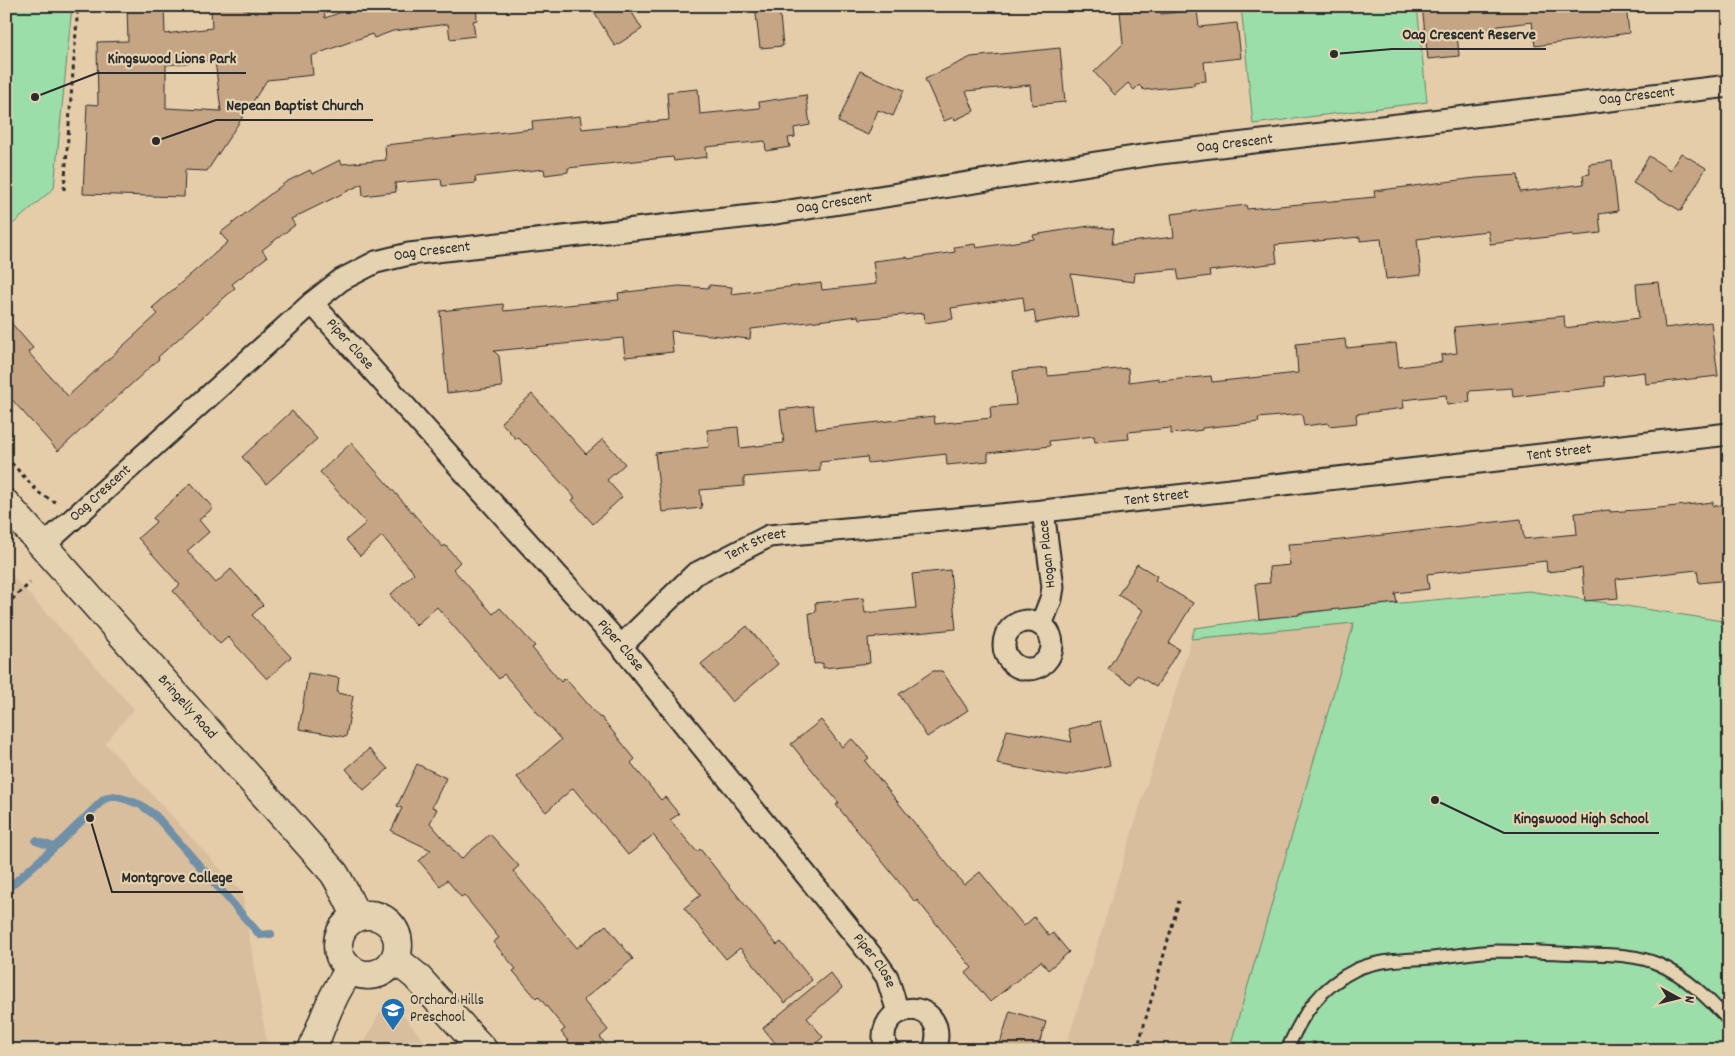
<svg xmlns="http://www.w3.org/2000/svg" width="1735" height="1056" font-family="Dekko,sans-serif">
<rect width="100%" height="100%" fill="#e5cda9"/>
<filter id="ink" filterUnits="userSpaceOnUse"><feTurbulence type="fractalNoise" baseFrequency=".02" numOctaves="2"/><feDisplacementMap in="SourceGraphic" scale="10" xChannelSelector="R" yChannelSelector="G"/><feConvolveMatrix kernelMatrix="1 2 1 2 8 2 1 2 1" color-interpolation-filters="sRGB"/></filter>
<g filter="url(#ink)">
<!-- built -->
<g fill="#d8be9c">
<path d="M6,569L134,709L105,743L242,893L268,1050H6Z"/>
<path d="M1529,591L1729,622V1050H1065L1195,628L1337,609Z"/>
<path d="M398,1010L432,1050H360L380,1012Z"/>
</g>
<!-- green -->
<g fill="#9bdea9" stroke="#63846a">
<path d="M6,6H72L54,188L6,230Z"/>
<path d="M1241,6H1417L1427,102L1253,124Z"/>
<path d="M1529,591L1729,622V1050H1229L1354,623L1191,639L1195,628L1337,609Z"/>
</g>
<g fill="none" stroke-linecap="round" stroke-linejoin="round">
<!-- stream -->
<g stroke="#6f90a8" stroke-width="8">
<path d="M36,841L54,847"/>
<path d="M6,890L57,845L104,799L114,796L128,800L141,805L156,816L260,935L271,934"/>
</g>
</g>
<!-- building -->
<g fill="#c6a584" stroke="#2b2b2b" fill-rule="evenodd">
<path d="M127,6H164L165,34L212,28L211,9L236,6H244V10L288,6H324L325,18L358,6H476L477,20L473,21L475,36L450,39L448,24L393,31L374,38L372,34L311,56L313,75L267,80L207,171L185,170L184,197L83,194L87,104L98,105L97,42L128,41ZM215,60L221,111L166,108V65Z"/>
<path d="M590,6H628L642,29L615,46Z"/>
<path d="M755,6H779L783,46L760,48Z"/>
<path d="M1422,6H1626L1629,33L1535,46L1532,22L1490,27V29L1457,32L1459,56L1428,59Z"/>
<path d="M1160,8L1161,14L1197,10L1199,27L1237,23L1241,58L1204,62L1206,81L1194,82V85L1144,90L1139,85L1134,90L1128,83L1115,95L1094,72L1123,44L1120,11Z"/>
<path d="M1060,48L1065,102L1032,105L1030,85L966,91L974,111L955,120L954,117L944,121L925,79L971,57Z"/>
<path d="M860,71L904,90L893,116L878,110L868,135L838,122Z"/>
<path d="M698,89L700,114L760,108L759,102L806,95L810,125L794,128L795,137L788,138L790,147L766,151L765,141L706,147L707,157L674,161L673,157L568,168V172L545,175L544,169L475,177L476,183L442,186L441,179L395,183L396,192L363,196L362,184L291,219L295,225L262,250L267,257L232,284L235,288L158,357L159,359L58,451L6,393V317L33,348L28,352L68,396L158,314L152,308L228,242L220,233L286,182L310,170L312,174L340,160L342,164L386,160L385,145L533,129L532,121L580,116L582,129L669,120L667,92Z"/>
<path d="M1681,153L1706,168L1681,211L1633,183L1649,156L1670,170Z"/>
<path d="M1612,161L1618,211L1599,214L1601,233L1573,236V234L1490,244L1488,231L1417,239L1421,275L1386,279L1381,239L1360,241V237L1275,245L1277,263L1209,271L1210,276L1179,280L1177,269L1135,273L1134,282L1071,274L1078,316L1036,323L1034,310L1025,312L1023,297L951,308L953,319L925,323L924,313L859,319L858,316L751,329L750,339L671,331L673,352L625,357L623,338L494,351L499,356L502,387L447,393L440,311L503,304L504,311L619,300L618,293L679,286L709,288V285L732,287L731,294L821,283L822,290L876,284L873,261L907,257L908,259L955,252L954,247L975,244L976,248L1034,239L1033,235L1089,226L1114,229L1112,244L1174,237L1171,214L1246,205L1247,209L1375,197L1374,191L1476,178L1518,175L1520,192L1584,184L1583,175L1590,174L1589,164Z"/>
<path d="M1659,282L1665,328L1711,322L1718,376L1646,384L1645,372L1604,377L1605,386L1513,397L1512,388L1469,391L1470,402L1447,405L1446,395L1403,400L1404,408L1356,414L1357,423L1329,426L1328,423L1304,426L1302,414L1258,418L1259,422L1202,428V430L1171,434V428L1128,432L1129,439L1095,442L1094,436L1049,441L1050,446L988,453V461L947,465L946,454L868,463L867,457L820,462V471L744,477V486L700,490L702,508L662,512L655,453L709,447L707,430L738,427L740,448L784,443L780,410L813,406L816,429L934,416L935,424L991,418L990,407L1016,405L1013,371L1047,368L1048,376L1128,368L1129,382L1159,378V381L1211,376L1212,382L1298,373L1296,344L1345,339L1346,348L1396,343L1399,367L1442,362L1441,355L1457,353L1454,327L1564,316L1565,328L1639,318L1636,284Z"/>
<path d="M532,394L586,454L603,439L625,464L607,480L622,497L593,524L572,500L575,498L526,444L525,445L518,437L516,439L501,422Z"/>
<path d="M292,411L317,439L266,484L242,457Z"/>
<path d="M351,443L443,547L445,545L460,562L453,569L493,614L500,608L535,646L532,648L561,682L565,678L600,718L601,717L635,759L631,763L661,800L665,797L679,814L670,820L697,852L700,849L777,945L781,942L812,980L785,1003L740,948L726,959L684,908L701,895L653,835L628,855L573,788L546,812L517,777L561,740L504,674L499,679L437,607L416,625L390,595L414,573L382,536L360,556L346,540L366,523L320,472Z"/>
<path d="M191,483L213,508L199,520L209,532L187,551L216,583L231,569L263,605L252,615L291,657L267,679L228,637L220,644L173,591L180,585L138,538L156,522L153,518Z"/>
<path d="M1713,502V506L1729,504V580L1699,583L1697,570L1616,579L1618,598L1585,601L1582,568L1547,572L1546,561L1427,574L1429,589L1395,593L1397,603L1299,613V615L1259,619L1255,584L1270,583L1269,567L1290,565L1288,544L1323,542L1521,519L1524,539L1577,534L1575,513L1610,510V512L1650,509Z"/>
<path d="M1137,564L1157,576L1155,580L1193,603L1169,643L1179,649L1156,687L1137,675L1131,684L1108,669L1143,610L1118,595Z"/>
<path d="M950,570L956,629L868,638L870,663L823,668V663L814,664L809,613L816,612L815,603L863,598L865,613L916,608L912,574Z"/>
<path d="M747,626L778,664L732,702L701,664Z"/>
<path d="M933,671H942L968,710L927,737L899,694Z"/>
<path d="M308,673L339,678L337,693L353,696L346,737L299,729Z"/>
<path d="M821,720L842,747L852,739L869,758L865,761L964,885L980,872L1024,926L1034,917L1049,936L1053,933L1069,952L1048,970L1041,961L990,1002L966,973L972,968L917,900L915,902L870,846L836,805L839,803L791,744Z"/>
<path d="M1100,721L1110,765L1063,776L997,764L1007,730L1072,742L1069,729Z"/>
<path d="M369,749L388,769L364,790L346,769Z"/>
<path d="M417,764L446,778L432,807L437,809L430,823L461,859L490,834L519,866L513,871L577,948L606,925L633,959L583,1000L608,1030L600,1037L610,1050H575L561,1032L565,1029L538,996L536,998L513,971L516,969L493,942L499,938L464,895L461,897L447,880L440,886L419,861L431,850L391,831L402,808L397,806Z"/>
<path d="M830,973L842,988L807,1018L823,1037L809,1050H781L763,1028Z"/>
<path d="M1010,1011L1046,1022L1037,1050H998Z"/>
</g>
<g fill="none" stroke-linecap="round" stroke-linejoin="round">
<defs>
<path id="service" d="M1287,1050C1302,1014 1320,987 1357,969C1381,959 1407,960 1432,958C1453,956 1475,952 1496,951C1525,951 1555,953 1584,954C1609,955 1635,954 1658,964C1686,976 1709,999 1729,1021"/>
<g id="minor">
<path id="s1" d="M312,303L621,646L875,960L887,977L898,1012"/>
<path id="s2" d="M43,546L312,303L341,280L376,262L409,254L770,214L1160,153L1729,86"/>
<circle cx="1028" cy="645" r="24"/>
<path d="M1041,625L1051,599L1053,587L1043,511"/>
<path id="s3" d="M621,646L695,574L769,536L1043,511L1729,434"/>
<path d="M887,1050C871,1012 924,993 936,1027C938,1035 937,1042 934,1050"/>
</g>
<path id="tertiary" d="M312,1050C323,1022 332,993 351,969"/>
<g id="secondary">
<path id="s4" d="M6,504L334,873C343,887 349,902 357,917"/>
<circle cx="368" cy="945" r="30"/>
<path d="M395,959L416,976L483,1050"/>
</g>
</defs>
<!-- service casing -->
<use href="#service" stroke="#2b2b2b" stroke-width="15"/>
<!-- minor casing -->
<use href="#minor" stroke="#2b2b2b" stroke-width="25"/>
<!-- tertiary casing -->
<use href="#tertiary" stroke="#2b2b2b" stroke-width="31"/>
<!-- secondary casing -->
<use href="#secondary" stroke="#2b2b2b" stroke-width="31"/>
<!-- path -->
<g stroke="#2b2b2b" stroke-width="3" stroke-dasharray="4 4" stroke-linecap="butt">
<path d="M64,190L78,6"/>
<path d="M6,457L39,493L55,502"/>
<path d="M6,605L30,583"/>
<path d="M1312,1043L1370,1050"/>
<path d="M1137,1050L1179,901"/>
</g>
<!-- service -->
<use href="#service" stroke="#e4d2b0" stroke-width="11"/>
<!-- minor -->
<use href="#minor" stroke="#e4d2b0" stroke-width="21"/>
<!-- tertiary -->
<use href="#tertiary" stroke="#e4d2b0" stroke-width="28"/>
<!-- secondary -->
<use href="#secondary" stroke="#e4d2b0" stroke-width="28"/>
</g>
</g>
<!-- icons -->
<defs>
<symbol id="school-pin" viewBox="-11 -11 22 30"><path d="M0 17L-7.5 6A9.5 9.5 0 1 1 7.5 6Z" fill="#1f6fb2" stroke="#e4d2b0"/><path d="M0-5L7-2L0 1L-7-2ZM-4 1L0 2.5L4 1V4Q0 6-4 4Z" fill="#fff"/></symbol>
</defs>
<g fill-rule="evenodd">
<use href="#school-pin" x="379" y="996" width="28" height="38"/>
</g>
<g text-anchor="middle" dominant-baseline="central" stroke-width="4.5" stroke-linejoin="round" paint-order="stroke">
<!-- street labels -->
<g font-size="15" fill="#2b2b2b" stroke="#e4d2b0">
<text stroke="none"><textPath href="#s2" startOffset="1711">Oag Crescent</textPath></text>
<text stroke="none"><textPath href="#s2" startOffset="1306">Oag Crescent</textPath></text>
<text stroke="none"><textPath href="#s2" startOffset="901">Oag Crescent</textPath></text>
<text stroke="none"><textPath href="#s2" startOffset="496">Oag Crescent</textPath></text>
<text stroke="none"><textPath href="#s1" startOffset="56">Piper Close</textPath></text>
<text stroke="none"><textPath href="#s3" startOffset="981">Tent Street</textPath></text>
<text stroke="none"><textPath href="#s2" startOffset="78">Oag Crescent</textPath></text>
<text stroke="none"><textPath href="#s3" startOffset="576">Tent Street</textPath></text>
<text stroke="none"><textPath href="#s3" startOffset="171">Tent Street</textPath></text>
<text transform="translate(1048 554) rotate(-96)">Hogan Place</text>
<text stroke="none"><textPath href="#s1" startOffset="461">Piper Close</textPath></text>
<text stroke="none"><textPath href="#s4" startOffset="272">Bringelly Road</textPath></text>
<text stroke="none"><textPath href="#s1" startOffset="866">Piper Close</textPath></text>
</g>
<!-- poi labels -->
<g font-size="15" fill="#2b2b2b" stroke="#e4d2b0" text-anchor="start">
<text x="410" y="1001">Orchard Hills<tspan x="410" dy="17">Preschool</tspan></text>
</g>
</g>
<!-- callouts -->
<path fill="none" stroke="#2b2b2b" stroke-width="2" d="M1334 54L1392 49H1546M35 97L97 73H246M156 141L216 120H373M1435 800L1504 833H1659M90 818L112 892H243"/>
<g fill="#2b2b2b" stroke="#e4d2b0" stroke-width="2">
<circle cx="1334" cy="54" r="5"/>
<circle cx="35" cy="97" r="5"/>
<circle cx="156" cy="141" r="5"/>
<circle cx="1435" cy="800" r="5"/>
<circle cx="90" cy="818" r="5"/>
</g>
<g font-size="16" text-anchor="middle" font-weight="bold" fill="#2b2b2b" stroke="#e4d2b0" stroke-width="4.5" stroke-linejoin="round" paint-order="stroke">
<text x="1469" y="39">Oag Crescent Reserve</text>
<text x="172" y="63">Kingswood Lions Park</text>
<text x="295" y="110">Nepean Baptist Church</text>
<text x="1581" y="823">Kingswood High School</text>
<text x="177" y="882">Montgrove College</text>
</g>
<!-- margin -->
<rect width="1735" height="1056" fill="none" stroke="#e4d2b0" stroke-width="25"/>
<rect x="12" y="12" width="1710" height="1031" fill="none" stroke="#2b2b2b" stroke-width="2" filter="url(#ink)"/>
<!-- north arrow -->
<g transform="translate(1678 998) rotate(97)" stroke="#e4d2b0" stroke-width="4" paint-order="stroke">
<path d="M0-4L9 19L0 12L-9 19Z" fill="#2b2b2b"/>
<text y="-8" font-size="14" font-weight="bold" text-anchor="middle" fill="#2b2b2b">N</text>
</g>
</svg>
